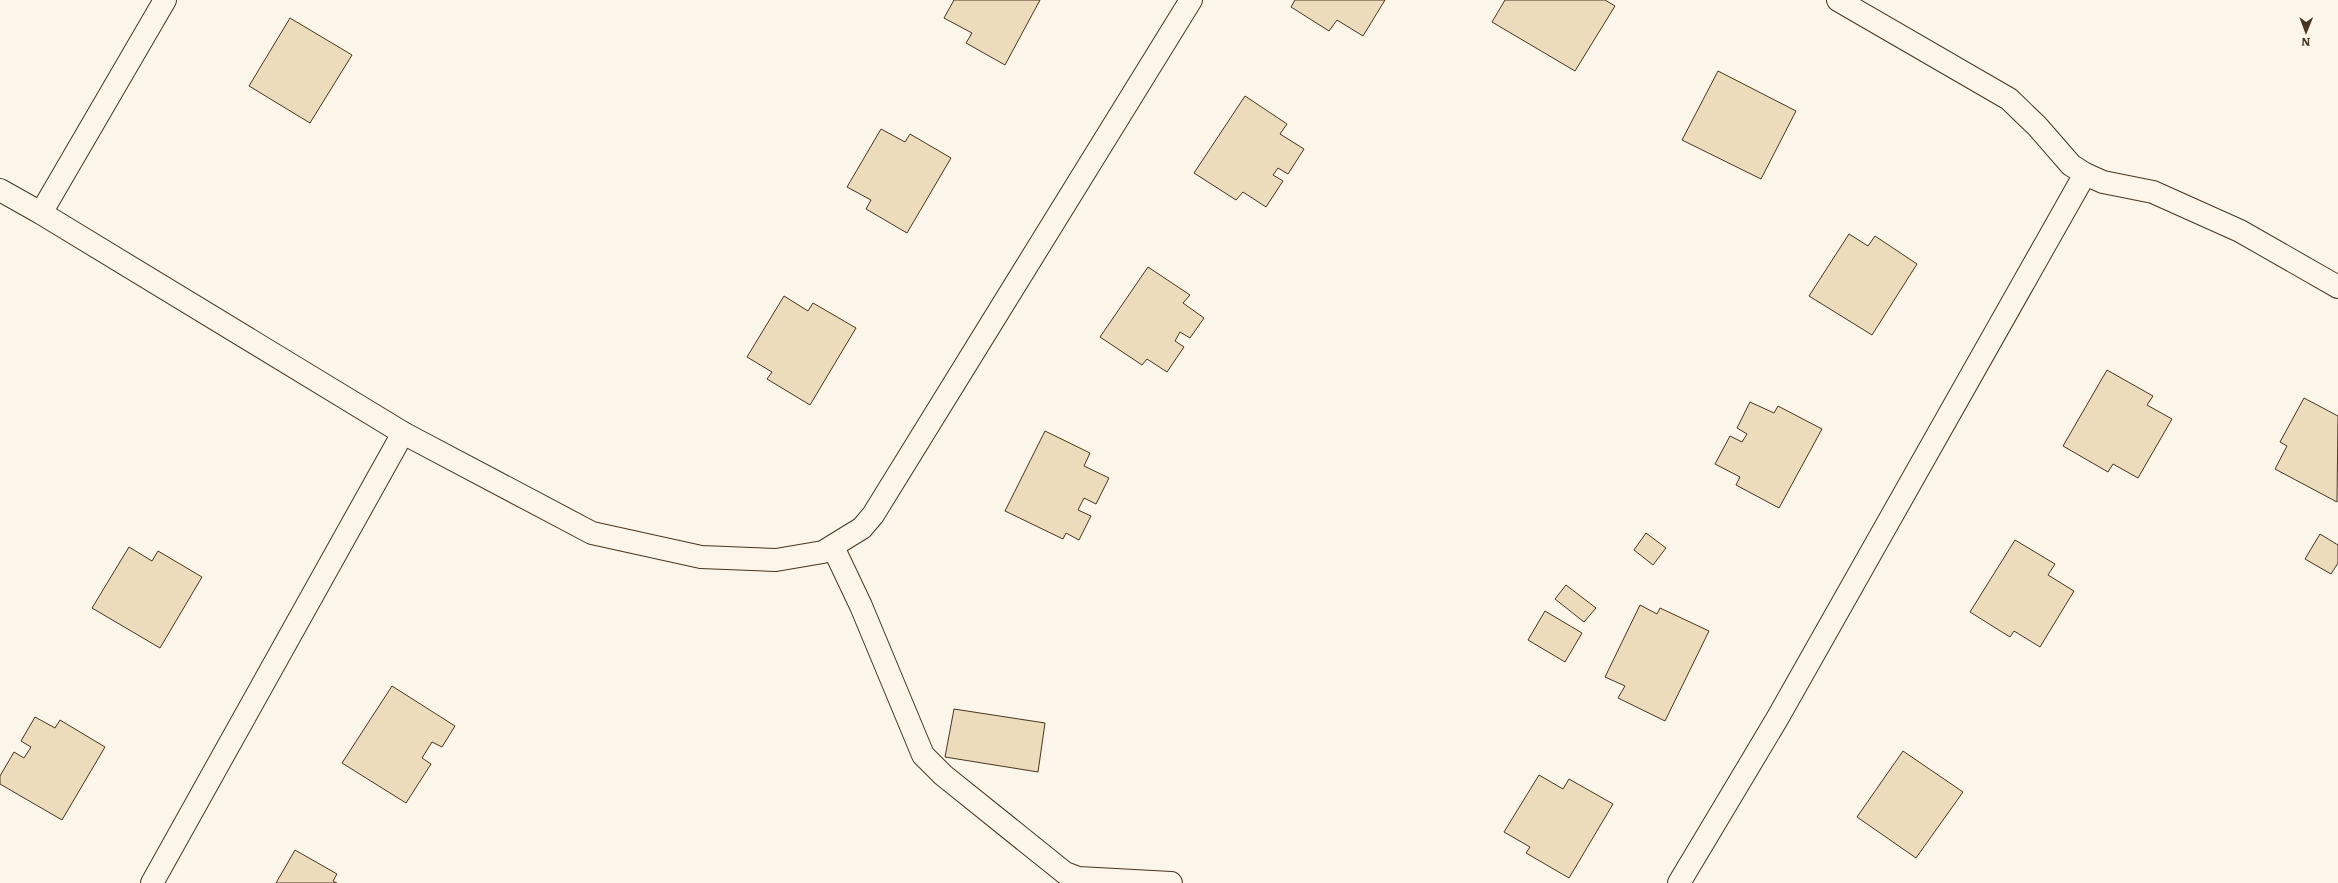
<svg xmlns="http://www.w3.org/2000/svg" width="2338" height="883" font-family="Literata,serif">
<rect width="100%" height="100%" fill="#fbf6e9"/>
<!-- building -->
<g fill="#ecdcbc" stroke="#4a3520">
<path d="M954,0H1040L1005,65L966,43L972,33L944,18Z"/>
<path d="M1295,0H1385L1363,36L1337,20L1329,31L1291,7Z"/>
<path d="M1505,0H1605L1615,6L1575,71L1492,22Z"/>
<path d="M290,18L352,55L310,123L249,86Z"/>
<path d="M1718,71L1796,111L1761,179L1682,140Z"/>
<path d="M1245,96L1287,124L1280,134L1304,149L1288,174L1278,168L1273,175L1283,181L1266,207L1243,192L1236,200L1194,173Z"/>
<path d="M881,129L905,142L910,134L951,158L907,233L866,209L871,200L847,187Z"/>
<path d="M1849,234L1868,246L1875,236L1917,264L1872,335L1809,296Z"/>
<path d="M1148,267L1190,295L1183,303L1204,318L1190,338L1180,332L1175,341L1184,347L1167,372L1147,359L1142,365L1100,337Z"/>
<path d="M784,296L808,311L813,303L856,328L810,405L767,379L772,372L747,357Z"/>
<path d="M2107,370L2153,396L2147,405L2172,419L2138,478L2113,464L2108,472L2063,446Z"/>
<path d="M2304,398L2338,416L2337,502L2275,469L2287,446L2280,442Z"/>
<path d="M1750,402L1774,413L1778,406L1822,429L1779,508L1736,485L1740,477L1715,464L1730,436L1742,442L1747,434L1737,428Z"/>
<path d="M1045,431L1090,453L1084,466L1109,478L1096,504L1084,498L1078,510L1091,516L1079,540L1066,533L1063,539L1005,511Z"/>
<path d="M1646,533L1666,548L1653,565L1634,550Z"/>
<path d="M2320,534L2338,545V563L2331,574L2305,559Z"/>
<path d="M2015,540L2055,564L2048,575L2074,591L2040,647L2014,631L2010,637L1970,612Z"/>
<path d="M129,547L152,561L158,551L202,577L160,648L92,608Z"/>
<path d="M1566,585L1596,608L1584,622L1555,599Z"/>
<path d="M1640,605L1657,614L1660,608L1709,631L1665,721L1618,698L1625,686L1605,677Z"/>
<path d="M1545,611L1582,633L1565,662L1528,640Z"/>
<path d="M392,686L455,726L442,747L432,742L422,758L431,764L406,803L342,763Z"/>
<path d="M954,709L1045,723L1038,772L945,757Z"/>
<path d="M35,717L55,728L60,720L105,747L62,820L0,784V776L14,752L24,758L31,747L21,741Z"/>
<path d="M1903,751L1963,792L1916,858L1857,817Z"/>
<path d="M1539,775L1563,789L1569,779L1613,804L1569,878L1526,853L1530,847L1504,832Z"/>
<path d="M295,850L337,874L333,881L337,883H276Z"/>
</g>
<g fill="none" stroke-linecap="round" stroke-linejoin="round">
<defs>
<g id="minor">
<path d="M1838,0L2009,99L2037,126L2071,165L2085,174L2103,182L2153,192L2240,231L2338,287"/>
<path d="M0,190L41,213L403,433L592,533L701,557L776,560L823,552L862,528L873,515L1191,0"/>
<path d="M41,213L165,0"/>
<path d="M833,547L861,606L923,755L943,775L1065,873L1078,878L1171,883"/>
<path d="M152,883L403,433"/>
<path d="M1679,883L1777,719L2085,174"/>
</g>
</defs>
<!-- minor casing -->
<use href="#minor" stroke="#4a3520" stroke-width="24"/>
<!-- minor -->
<use href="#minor" stroke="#fbf6e9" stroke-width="22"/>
</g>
<!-- north arrow -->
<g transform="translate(2306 32) rotate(181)" stroke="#fbf6e9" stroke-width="3" paint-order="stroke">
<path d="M0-3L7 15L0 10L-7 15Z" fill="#4a3520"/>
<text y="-6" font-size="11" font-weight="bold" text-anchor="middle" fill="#4a3520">N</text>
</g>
</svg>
